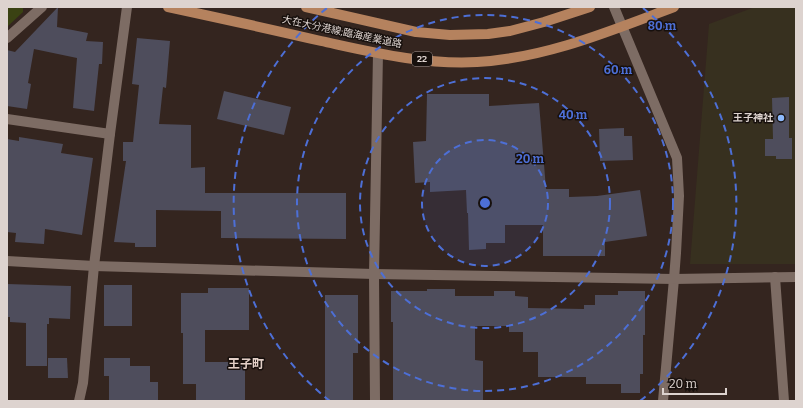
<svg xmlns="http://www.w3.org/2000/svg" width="803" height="408" font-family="Bitter,'Noto Sans JP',serif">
<rect width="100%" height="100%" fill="#34251f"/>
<!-- commercial -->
<path fill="#37301f" d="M755,7H796V264H690L709,24Z"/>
<!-- green -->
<path fill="#3a4213" d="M7,7H23V12L7,27Z"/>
<!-- building -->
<g fill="#4e4d5c">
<path d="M58,7L57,27L88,33L86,41L103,42L102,64H99L94,111L73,108L77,58L34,49L28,83L31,84L27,109L7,106V50L15,52Z"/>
<path d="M137,38L170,41L166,88L163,87L159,124L191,125V168L205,167V193H346V239L221,238V211L156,210V247H135V243L114,242L126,161H123V142H133L139,85L132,84Z"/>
<path d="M224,91L291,107L284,135L217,119Z"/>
<path d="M427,94H489V106L539,103L546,189H569V197L597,196L640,190L647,236L605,242V256H543V225H505V243H486V249L469,250L468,213H467L466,190L430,192V182L415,183L413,142L426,141Z"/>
<path d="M789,97V138H792V159H776V156H765V139H773L772,98Z"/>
<path d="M624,128V136H632L633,160L600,161L599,129Z"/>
<path d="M19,137L63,144L61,153L93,158L82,235L45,229L44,244L15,242L16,233L7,232V139L19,141Z"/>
<path d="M7,284L71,286L70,319L49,318V324H47V366H26V323L10,322V317H7Z"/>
<rect x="104" y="285" width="28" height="41"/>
<path d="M208,288H249V330H205V362H245V401H196V384H183V333H181V293H208Z"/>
<path d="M427,289H455V296H494V291H515V296L528,297V308L584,309V305H595V295H618V291H645V335H643V374H640V393H621V384H586V377H538V352H523V332H509V326H475V360L483,361V401H393V322H391V291H427Z"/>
<path d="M325,295H358V353H353V401H325Z"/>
<path d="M48,358H67L68,378H48Z"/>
<path d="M104,358H130V366H150V382H158V401H109V376H104Z"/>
</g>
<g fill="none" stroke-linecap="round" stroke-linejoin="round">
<!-- minor -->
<g stroke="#7d6c64" stroke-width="10">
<path d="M614,7L677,158L679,196L676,253L674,279L663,401"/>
<path d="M7,38L42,7"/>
<path d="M7,119L110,134"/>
<path d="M7,261L94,266L374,274L674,279L796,277"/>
<path d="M775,277L784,401"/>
<path d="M79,401L83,383L94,266L110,134L127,7"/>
<path d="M375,401L374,274L378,53"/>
</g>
<!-- major -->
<g stroke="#b5825e" stroke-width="10">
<path d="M168,7C219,18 270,29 321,41C372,52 424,65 477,62C546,58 610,31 674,7"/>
<path d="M306,7L416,32L450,35L488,34L510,31L544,22L590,7"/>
</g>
</g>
<!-- distance rings -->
<circle cx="485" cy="203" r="63" fill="#4d6fd6" fill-opacity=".12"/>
<g fill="none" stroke="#4d6fd6" stroke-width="2" stroke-dasharray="7 5">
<circle cx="485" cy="203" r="63"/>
<circle cx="485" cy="203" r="125"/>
<circle cx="485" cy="203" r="188"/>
<path d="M330 401A251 251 0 0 1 327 8M643 8A251 251 0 0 1 640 401"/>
</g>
<!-- markers -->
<circle fill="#8db9fc" stroke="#17100d" stroke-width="1.5" cx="781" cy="118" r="4"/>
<g text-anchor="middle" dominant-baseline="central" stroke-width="3" stroke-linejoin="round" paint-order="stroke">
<!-- shield labels -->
<rect fill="#17100d" stroke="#a29895" stroke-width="1" x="412" y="52" width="20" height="14" rx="3"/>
<g font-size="9" font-weight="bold" fill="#ddd3cf">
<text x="422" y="59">22</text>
</g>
<!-- street labels -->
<g font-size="10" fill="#ddd3cf" stroke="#17100d">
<text transform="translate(342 32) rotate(12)">大在大分港線;臨海産業道路</text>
</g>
<!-- poi labels -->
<g font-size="10" font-weight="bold" fill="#ddd3cf" stroke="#17100d" text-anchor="end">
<text x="773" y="118">王子神社</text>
</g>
<!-- quarter labels -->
<g font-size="12" font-weight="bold" fill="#e2cfc7" stroke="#17100d">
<text x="246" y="364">王子町</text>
</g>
</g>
<circle cx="485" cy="203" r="6" fill="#4d6fd6" stroke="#17100d" stroke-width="2"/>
<g font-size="12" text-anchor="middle" font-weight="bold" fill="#4d6fd6" stroke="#17100d" stroke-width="3" stroke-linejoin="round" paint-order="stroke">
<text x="662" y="30">80 m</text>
<text x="618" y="74">60 m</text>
<text x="573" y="119">40 m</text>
<text x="530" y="163">20 m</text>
</g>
<!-- border -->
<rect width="803" height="408" fill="none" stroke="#ddd3cf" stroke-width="16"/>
<!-- scale -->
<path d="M663 388v6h63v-6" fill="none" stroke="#ddd3cf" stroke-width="2"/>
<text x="669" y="388" font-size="12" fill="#ddd3cf" stroke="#17100d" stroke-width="3" paint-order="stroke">20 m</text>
</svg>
